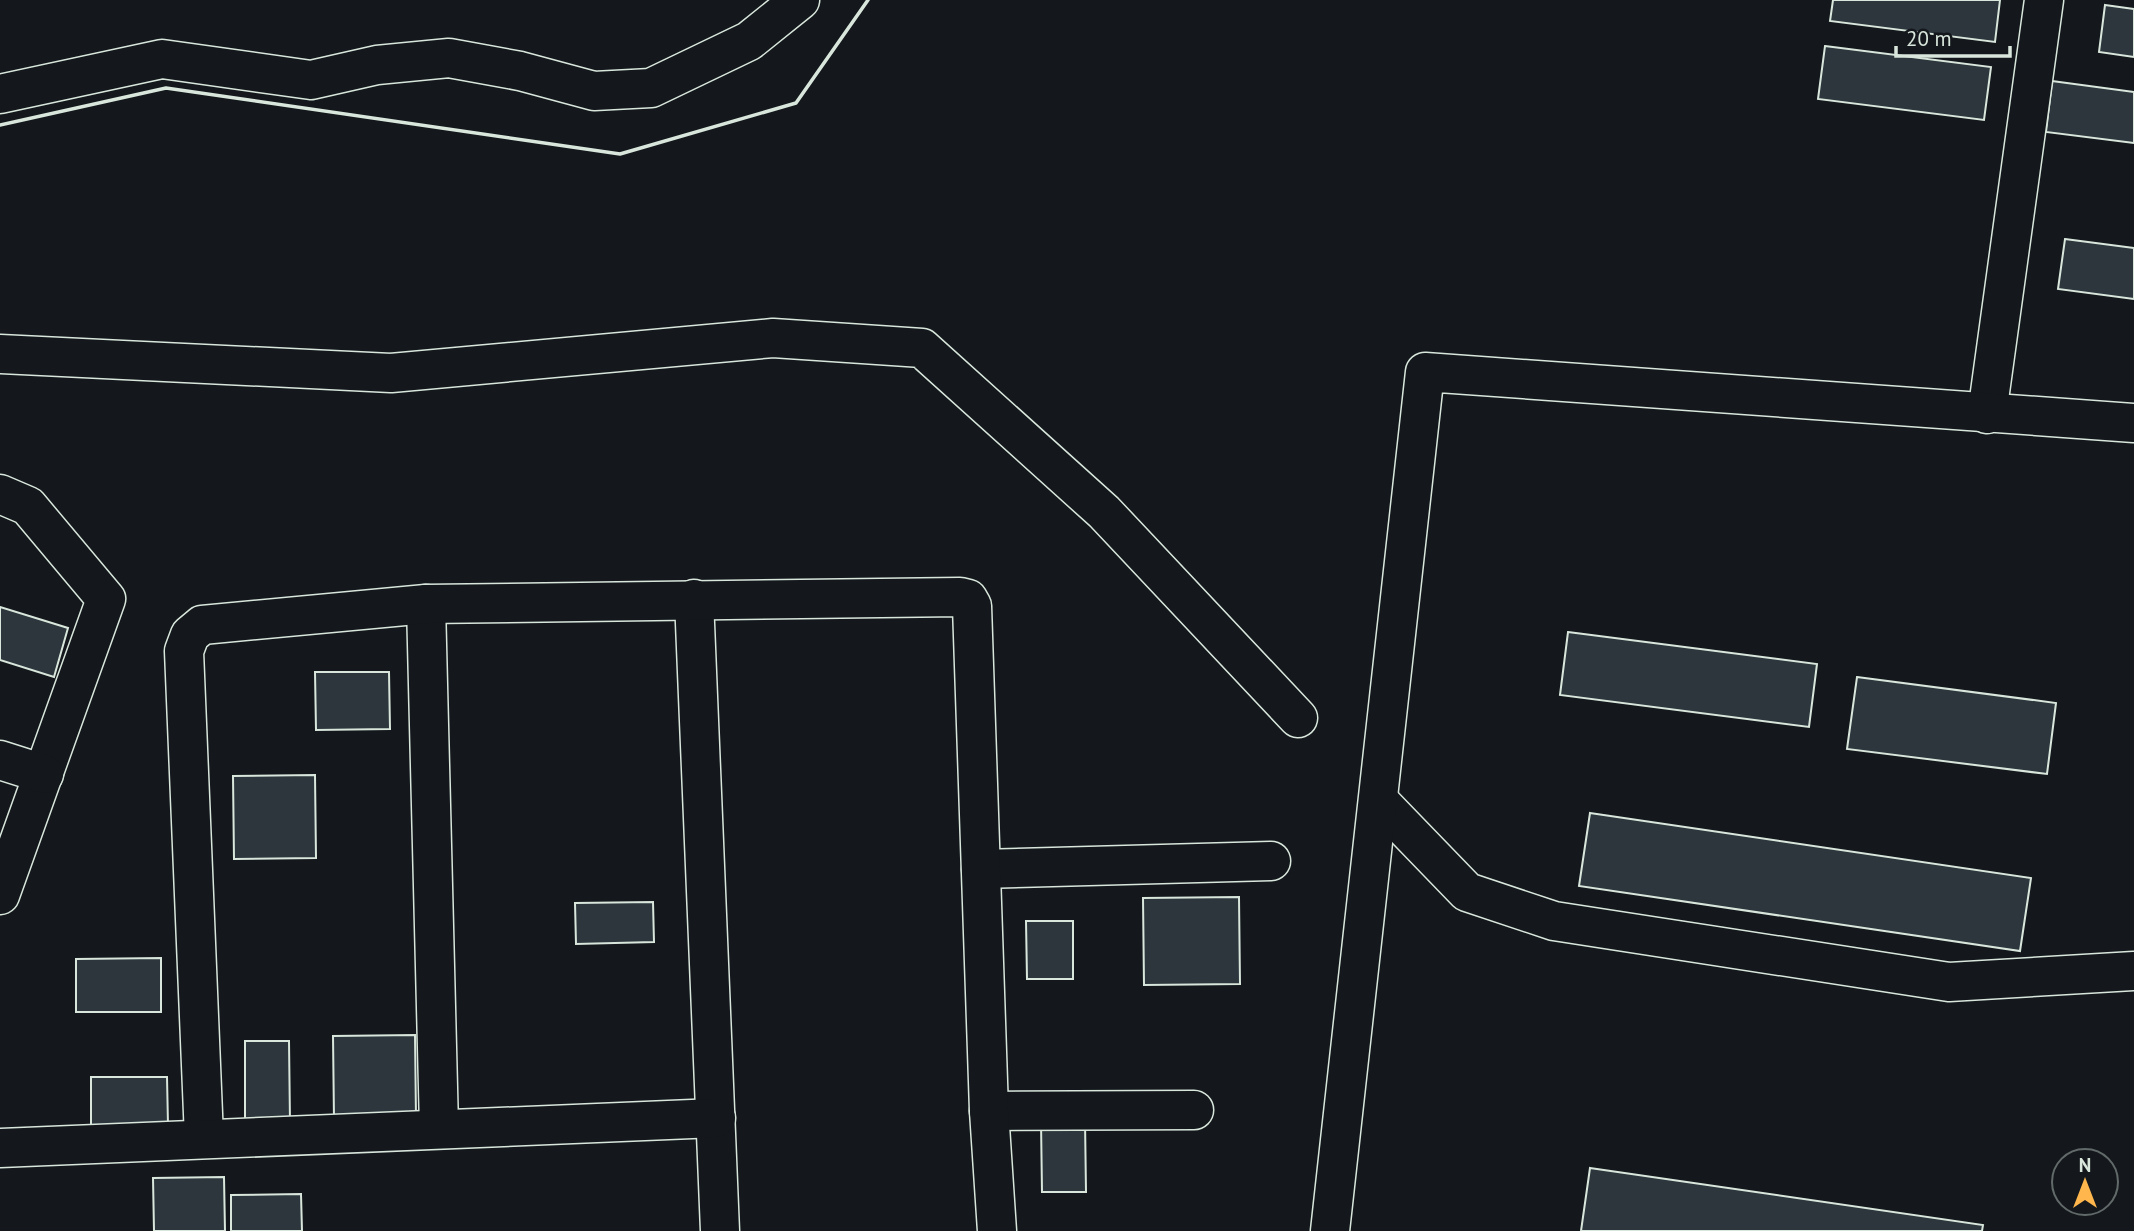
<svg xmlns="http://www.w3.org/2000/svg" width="2134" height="1231" font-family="'PT Sans',sans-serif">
<rect width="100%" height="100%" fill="#14181c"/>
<!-- building -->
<g fill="#2c363c" stroke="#d8e6dc" stroke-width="2">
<path d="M1833,0H2000L1995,42L1830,21Z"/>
<path d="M2105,5L2134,9V57L2099,52Z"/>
<path d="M1825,46L1991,67L1984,120L1818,99Z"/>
<path d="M2052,81L2134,92V143L2046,132Z"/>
<path d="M2065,239L2134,248V299L2058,289Z"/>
<path d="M0,607L68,628L54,677L0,660Z"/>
<path d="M1568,632L1817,664L1809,727L1560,695Z"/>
<path d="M315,672H389L390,729L316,730Z"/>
<path d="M1857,677L2056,703L2047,774L1847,749Z"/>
<path d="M315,775L316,858L234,859L233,776Z"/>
<path d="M1590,813L2031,878L2020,951L1579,886Z"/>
<path d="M1239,897L1240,984L1144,985L1143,898Z"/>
<path d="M653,902L654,942L576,944L575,903Z"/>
<path d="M1026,921H1073V979H1027Z"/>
<path d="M161,958V1012H76V959Z"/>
<path d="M415,1035L416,1118L334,1119L333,1036Z"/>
<path d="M245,1041H289L290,1123H245Z"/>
<path d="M91,1077H167L168,1125L91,1126Z"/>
<path d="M1085,1120L1086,1192H1042L1041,1121Z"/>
<path d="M1590,1168L1983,1225L1982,1231H1581Z"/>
<path d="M224,1177L225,1231H154L153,1178Z"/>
<path d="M301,1194L302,1231H231V1195Z"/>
</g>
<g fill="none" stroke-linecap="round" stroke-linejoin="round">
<defs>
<g id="minor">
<path d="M0,94L162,59L311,80L377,65L449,58L520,71L594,91L651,88L749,41L800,0"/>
<path d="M0,354L391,373L773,338L922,348L1104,512L1298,718"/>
<path d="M1987,414L2044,0"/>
<path d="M0,494L28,506L106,599L0,895"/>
<path d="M694,599L720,1231"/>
<path d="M426,604L439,1128"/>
<path d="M0,760L44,774"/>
<path d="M1379,801L1467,892L1554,921L1949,982L2134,971"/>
<path d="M981,869L1271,861"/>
<path d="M989,1111L1194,1110"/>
<path d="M204,1138L184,651L190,635L202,625L426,604L960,597L968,599L972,606L989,1111L997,1231"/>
<path d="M0,1148L716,1118"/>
<path d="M1330,1231L1425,372L2134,423"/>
</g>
</defs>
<!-- minor casing -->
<use href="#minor" stroke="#d8e6dc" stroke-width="41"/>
<!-- minor -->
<use href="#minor" stroke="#14181c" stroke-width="38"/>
<!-- wall -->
<path stroke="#d8e6dc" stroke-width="3.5" d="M0,125L166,88L620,154L796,103L868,0"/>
</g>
<!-- north arrow -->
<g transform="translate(2085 1182)"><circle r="33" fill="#14181c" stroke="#626a69" stroke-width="2"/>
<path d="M0-5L12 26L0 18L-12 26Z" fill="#ffb74d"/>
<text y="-10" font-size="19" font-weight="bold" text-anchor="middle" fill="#d8e6dc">N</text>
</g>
<!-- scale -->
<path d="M1896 46v10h114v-10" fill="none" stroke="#d8e6dc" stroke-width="3.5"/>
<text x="1906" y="46" font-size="21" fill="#d8e6dc" stroke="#14181c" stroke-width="5" paint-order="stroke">20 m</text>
</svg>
